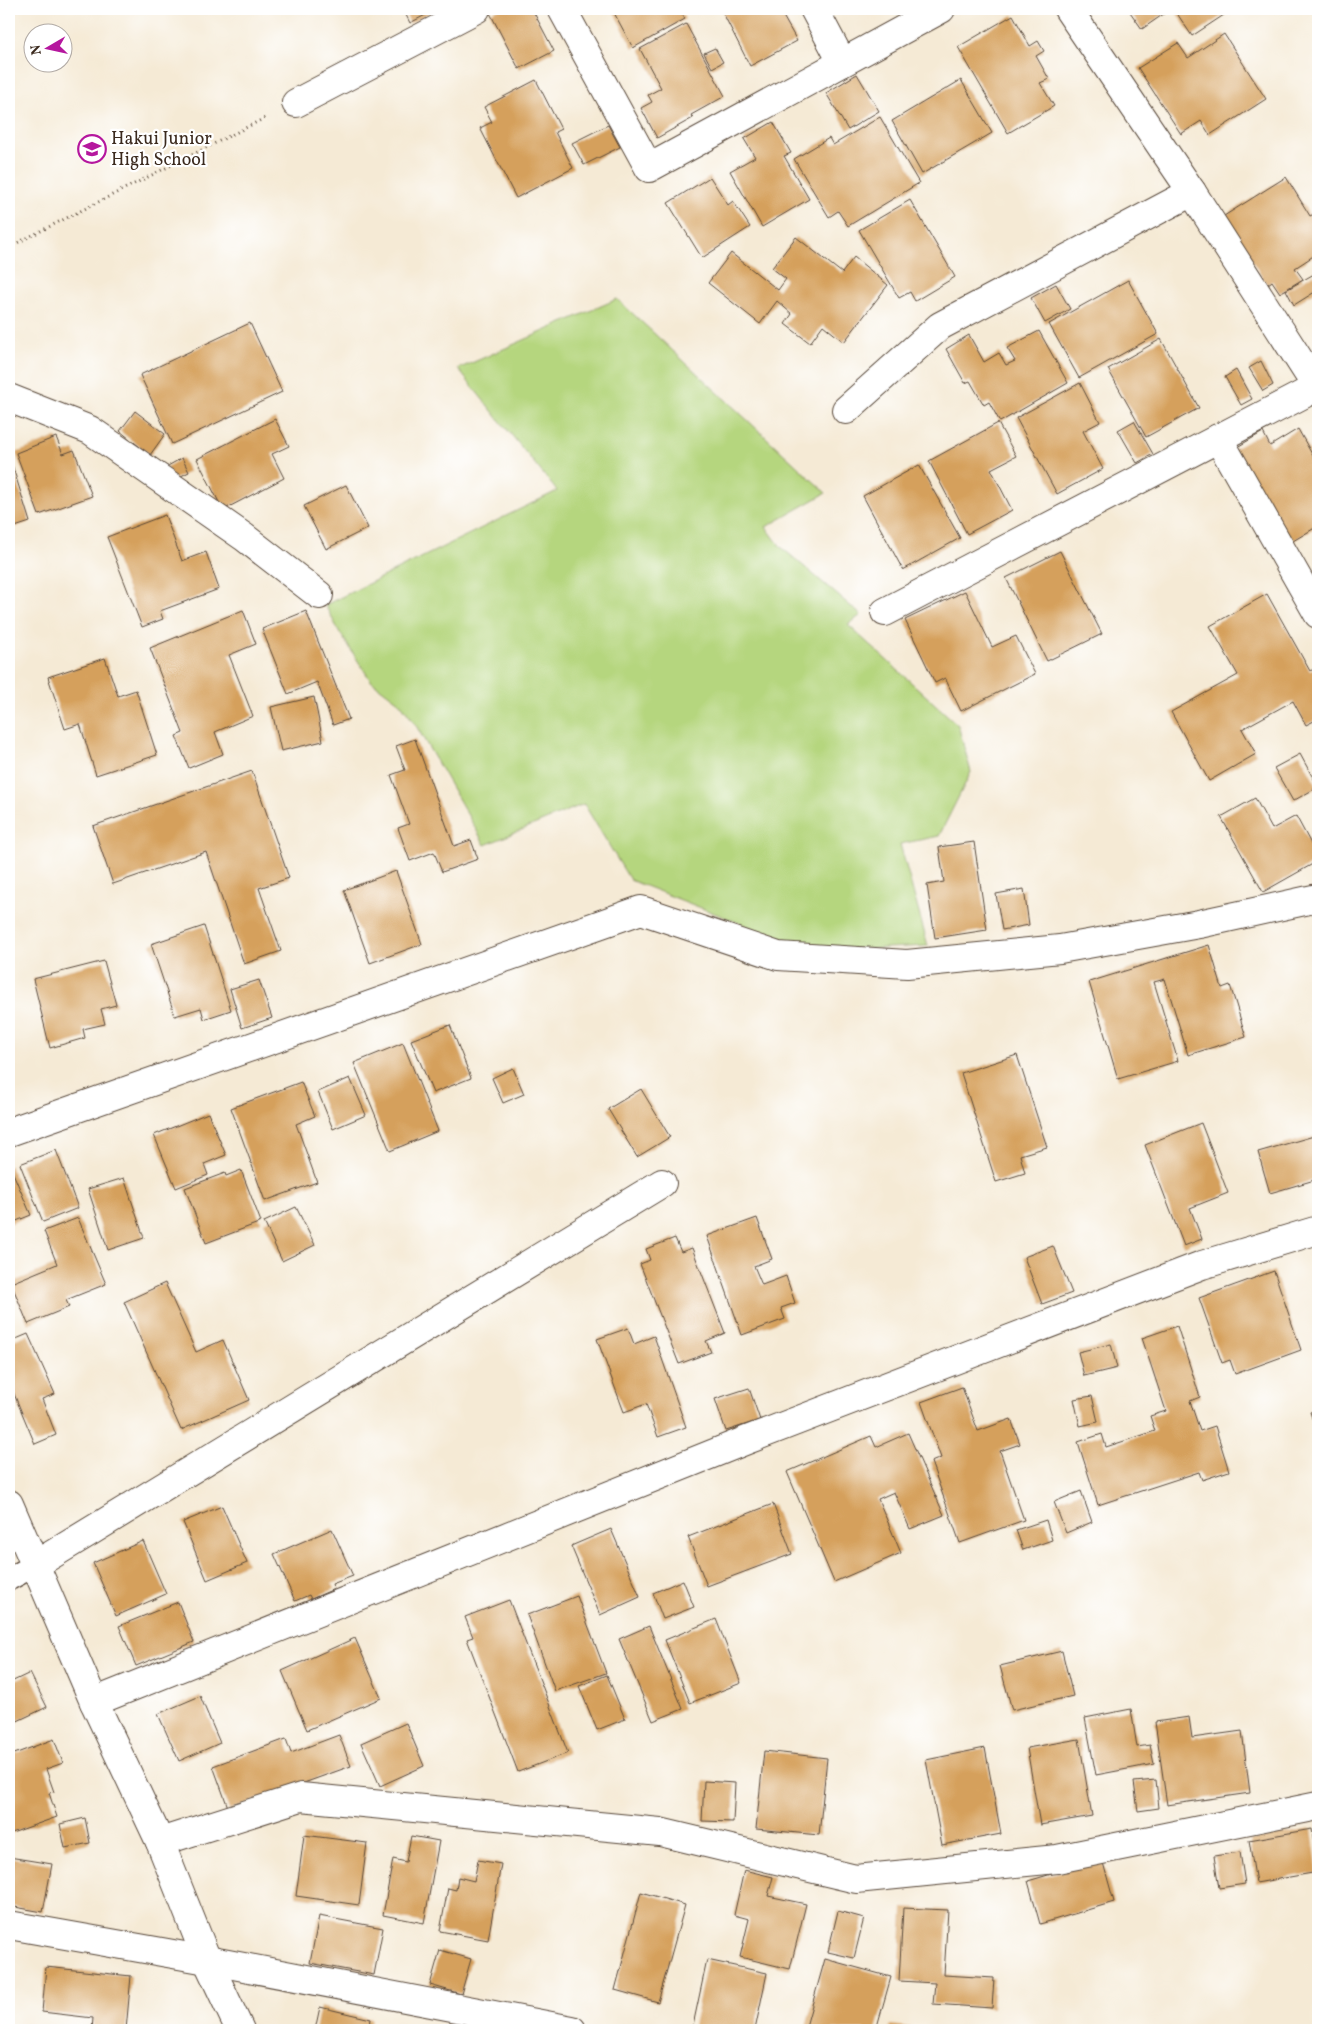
<svg xmlns="http://www.w3.org/2000/svg" width="1327" height="2039" font-family="Vollkorn,serif">
<rect width="100%" height="100%" fill="#fff"/>
<filter id="ink" filterUnits="userSpaceOnUse"><feTurbulence type="fractalNoise" baseFrequency=".02" numOctaves="2"/><feDisplacementMap in="SourceGraphic" scale="10" xChannelSelector="R" yChannelSelector="G"/><feConvolveMatrix kernelMatrix="1 2 1 2 8 2 1 2 1" color-interpolation-filters="sRGB"/></filter>
<filter id="wash" filterUnits="userSpaceOnUse"><feTurbulence type="fractalNoise" baseFrequency=".0096" numOctaves="4" result="noise"/><feDisplacementMap in="SourceGraphic" scale="20" xChannelSelector="R" yChannelSelector="G"/><feGaussianBlur stdDeviation="1.12" result="paint"/><feColorMatrix in="noise" values="0 0 0 0 0 0 0 0 0 0 0 0 0 0 0 0 0 1.4 0 .05"/><feComposite in="paint" operator="in"/></filter>
<g filter="url(#wash)">
<rect width="100%" height="100%" fill="#f5ead5"/>
<!-- green -->
<path fill="#b5d67e" stroke="#78804e" d="M617,299L826,493L766,527L781,547L861,615L848,625L958,725L971,772L939,836L900,844L928,946L865,949L828,948L775,937L630,880L584,804L485,845L414,722L400,703L371,681L340,633L325,605L557,491L458,369Z"/>
<g id="blocks">
<!-- building -->
<g fill="#d5a05c">
<path d="M403,9H437L410,23Z"/>
<path d="M498,9H532L554,51L519,69L490,13Z"/>
<path d="M612,9H679L685,19L633,48Z"/>
<path d="M731,9H779L797,41L750,66L723,13Z"/>
<path d="M1128,9H1171L1142,29Z"/>
<path d="M1174,9H1233L1192,36Z"/>
<path d="M1013,15L1030,46L1038,41L1044,51L1036,56L1049,79L1040,83L1054,106L1008,133L958,47Z"/>
<path d="M686,24L725,96L691,115L693,118L657,138L641,108L652,102L648,95L661,88L640,49Z"/>
<path d="M1224,34L1266,99L1210,135L1201,121L1181,134L1138,68L1178,43L1188,58Z"/>
<path d="M715,48L723,62L712,68L704,53Z"/>
<path d="M857,74L879,111L848,130L826,93Z"/>
<path d="M536,80L561,129L555,132L573,168L516,198L480,128L492,122L484,107Z"/>
<path d="M961,80L992,133L922,174L892,121Z"/>
<path d="M880,117L919,183L848,226L838,211L829,217L794,159L829,138L833,145Z"/>
<path d="M773,122L791,153L784,156L809,199L762,227L730,171L755,157L744,139Z"/>
<path d="M608,125L620,147L584,165L572,143Z"/>
<path d="M710,177L728,205L733,201L750,227L702,258L668,203Z"/>
<path d="M1286,177L1310,216L1318,212V253L1295,268L1303,279L1280,293L1272,281L1267,285L1224,216Z"/>
<path d="M910,200L955,277L915,301L910,292L899,298L859,230Z"/>
<path d="M796,237L842,273L854,257L888,285L844,342L823,325L810,343L785,324L792,314L777,301L760,324L708,283L731,253L778,290L786,279L772,268Z"/>
<path d="M1314,274L1318,280V290L1294,305L1286,290Z"/>
<path d="M1128,280L1158,334L1079,378L1049,324Z"/>
<path d="M1056,284L1070,309L1045,323L1031,298Z"/>
<path d="M250,323L282,392L172,444L140,375Z"/>
<path d="M1039,331L1068,383L1000,422L989,402L984,405L970,381L965,383L946,349L969,335L984,362L999,353L1006,365L1015,361L1007,348Z"/>
<path d="M1161,339L1199,408L1146,437L1108,369Z"/>
<path d="M1261,361L1273,385L1263,391L1249,368Z"/>
<path d="M1236,370L1252,399L1241,405L1225,377Z"/>
<path d="M1080,383L1100,422L1083,431L1103,469L1057,494L1016,418Z"/>
<path d="M135,411L165,434L150,455L120,431Z"/>
<path d="M275,419L289,446L272,454L284,478L223,510L197,459Z"/>
<path d="M1134,421L1153,454L1137,463L1118,430Z"/>
<path d="M998,423L1016,456L991,469L1012,510L967,534L929,461Z"/>
<path d="M1298,429L1318,465V526L1288,544L1232,450L1263,432L1270,446Z"/>
<path d="M56,437L63,454L74,450L92,496L39,515L16,453Z"/>
<path d="M9,455L30,522L9,529Z"/>
<path d="M182,458L189,472L173,480L166,467Z"/>
<path d="M919,465L960,538L903,570L863,496Z"/>
<path d="M346,485L368,528L326,549L304,506Z"/>
<path d="M165,515L182,561L206,552L219,589L160,611L163,619L142,627L107,537Z"/>
<path d="M1060,551L1102,634L1047,661L1006,578Z"/>
<path d="M965,591L992,647L1016,636L1035,674L961,711L945,678L935,683L905,620Z"/>
<path d="M1267,594L1310,671L1318,667V719L1306,725L1293,701L1242,729L1256,754L1209,781L1171,712L1238,675L1210,626Z"/>
<path d="M243,610L256,644L229,655L253,716L215,732L223,754L189,768L176,736L183,733L150,648Z"/>
<path d="M306,611L349,719L333,725L317,682L288,694L262,629Z"/>
<path d="M105,658L118,696L136,690L157,755L96,775L80,724L65,729L48,677Z"/>
<path d="M314,697L323,741L281,751L271,707Z"/>
<path d="M415,739L454,846L471,840L478,859L442,872L434,852L410,861L398,828L409,824L391,775L405,770L396,746Z"/>
<path d="M1300,754L1318,787L1293,801L1274,768Z"/>
<path d="M252,771L289,878L259,888L281,951L244,964L206,852L113,884L93,826Z"/>
<path d="M1255,798L1272,829L1296,816L1318,857V861L1263,892L1221,817Z"/>
<path d="M974,842L987,930L935,938L927,885L944,882L939,847Z"/>
<path d="M396,871L422,944L370,963L344,890Z"/>
<path d="M1024,889L1029,925L1002,930L996,894Z"/>
<path d="M204,926L231,1010L204,1019L201,1008L175,1016L151,944Z"/>
<path d="M1209,945L1222,988L1230,985L1246,1037L1188,1055L1165,979L1154,982L1178,1061L1118,1079L1089,982Z"/>
<path d="M104,961L116,1005L101,1009L105,1024L83,1029L85,1038L50,1048L33,979Z"/>
<path d="M259,980L272,1018L242,1028L230,989Z"/>
<path d="M450,1025L471,1078L433,1093L411,1040Z"/>
<path d="M403,1043L438,1131L390,1151L354,1063Z"/>
<path d="M1017,1055L1047,1147L1020,1155L1025,1173L996,1182L961,1073Z"/>
<path d="M513,1068L524,1094L503,1103L492,1078Z"/>
<path d="M350,1078L366,1115L333,1129L318,1092Z"/>
<path d="M301,1082L315,1116L296,1124L317,1182L265,1201L231,1108Z"/>
<path d="M641,1089L670,1137L637,1157L608,1109Z"/>
<path d="M208,1113L226,1155L204,1164L208,1175L176,1188L154,1135Z"/>
<path d="M1201,1123L1228,1193L1190,1208L1202,1239L1184,1246L1145,1145Z"/>
<path d="M1314,1136L1318,1150V1179L1270,1193L1258,1152Z"/>
<path d="M56,1150L78,1208L43,1222L20,1164Z"/>
<path d="M9,1166H10L31,1215L9,1224Z"/>
<path d="M241,1170L261,1222L206,1243L185,1188L225,1173L226,1176Z"/>
<path d="M124,1178L144,1238L108,1250L88,1189Z"/>
<path d="M296,1207L315,1245L282,1261L264,1222Z"/>
<path d="M78,1218L106,1284L66,1300L69,1307L28,1324L11,1283L57,1264L44,1231Z"/>
<path d="M757,1218L772,1259L754,1266L762,1285L786,1276L795,1303L781,1308L785,1319L742,1335L707,1236Z"/>
<path d="M675,1238L681,1252L692,1248L725,1333L706,1341L711,1352L679,1364L640,1264L650,1260L646,1249Z"/>
<path d="M1053,1246L1072,1293L1042,1304L1024,1257Z"/>
<path d="M1274,1271L1301,1350L1235,1374L1230,1360L1222,1363L1199,1298Z"/>
<path d="M165,1283L196,1352L223,1340L249,1400L181,1430L124,1302Z"/>
<path d="M1177,1326L1200,1397L1190,1401L1200,1431L1215,1426L1229,1471L1202,1480L1199,1472L1098,1505L1078,1442L1102,1434L1106,1447L1155,1431L1150,1416L1166,1411L1142,1338Z"/>
<path d="M628,1328L634,1344L654,1336L686,1427L658,1437L646,1404L624,1412L597,1339Z"/>
<path d="M28,1334L55,1394L42,1399L56,1435L35,1444L9,1382V1342Z"/>
<path d="M1111,1344L1117,1368L1084,1376L1078,1352Z"/>
<path d="M962,1387L978,1431L1011,1419L1020,1444L1000,1451L1024,1520L960,1543L931,1462L941,1458L921,1402Z"/>
<path d="M749,1388L760,1420L726,1431L715,1399Z"/>
<path d="M1092,1396L1098,1422L1080,1426L1074,1399Z"/>
<path d="M1318,1410V1436L1310,1412Z"/>
<path d="M908,1433L944,1515L910,1529L894,1492L878,1499L901,1553L834,1582L787,1472L871,1436L876,1447Z"/>
<path d="M1081,1491L1092,1522L1066,1533L1054,1502Z"/>
<path d="M773,1504L792,1554L707,1586L688,1537Z"/>
<path d="M222,1506L247,1563L207,1580L183,1522Z"/>
<path d="M1046,1520L1052,1540L1023,1550L1016,1530Z"/>
<path d="M332,1529L353,1576L332,1584L334,1589L311,1599L309,1595L295,1601L274,1554Z"/>
<path d="M611,1529L640,1597L600,1615L571,1546Z"/>
<path d="M143,1541L166,1594L116,1616L93,1563Z"/>
<path d="M683,1580L694,1607L663,1619L653,1593Z"/>
<path d="M577,1596L606,1673L555,1691L527,1615Z"/>
<path d="M509,1600L568,1753L518,1772L467,1639L473,1637L465,1617Z"/>
<path d="M178,1602L194,1642L136,1666L119,1626Z"/>
<path d="M716,1619L741,1683L690,1703L665,1640Z"/>
<path d="M649,1626L683,1709L653,1721L619,1639Z"/>
<path d="M355,1638L381,1698L307,1730L282,1671Z"/>
<path d="M1062,1651L1073,1696L1012,1710L1000,1666Z"/>
<path d="M30,1673L47,1707L9,1725V1683Z"/>
<path d="M607,1675L625,1719L597,1730L579,1686Z"/>
<path d="M200,1696L220,1743L179,1761L158,1714Z"/>
<path d="M1131,1709L1137,1747L1150,1745L1154,1764L1096,1775L1085,1718Z"/>
<path d="M1189,1717L1192,1738L1242,1731L1250,1793L1167,1805L1155,1722Z"/>
<path d="M406,1723L424,1766L380,1786L361,1743Z"/>
<path d="M339,1735L351,1766L229,1810L213,1766L286,1739L291,1753Z"/>
<path d="M54,1739L63,1763L46,1769L54,1792L49,1793L57,1817L9,1834V1756Z"/>
<path d="M1079,1739L1092,1816L1040,1825L1027,1748Z"/>
<path d="M985,1748L1001,1834L942,1845L926,1760Z"/>
<path d="M764,1751L827,1758L819,1835L756,1829Z"/>
<path d="M1156,1780L1159,1808L1138,1811L1134,1782Z"/>
<path d="M704,1781L735,1783L733,1822L702,1821Z"/>
<path d="M85,1818L90,1843L65,1848L60,1824Z"/>
<path d="M1312,1829L1318,1872L1256,1883L1249,1840Z"/>
<path d="M304,1835L367,1843L359,1905L296,1896Z"/>
<path d="M411,1836L439,1841L424,1923L383,1915L393,1859L406,1862Z"/>
<path d="M1240,1852L1245,1884L1219,1888L1214,1856Z"/>
<path d="M9,1857L52,1864L43,1912L9,1906Z"/>
<path d="M1102,1859L1114,1902L1040,1924L1028,1881Z"/>
<path d="M478,1860L501,1864L488,1940L440,1931L448,1888L456,1890L458,1877L474,1881Z"/>
<path d="M744,1870L773,1877L768,1896L806,1904L790,1969L740,1957L749,1919L734,1915Z"/>
<path d="M641,1892L685,1905L658,2002L615,1990Z"/>
<path d="M903,1908L948,1910L944,1975L994,1978L992,2008L933,2004L935,1983L899,1981Z"/>
<path d="M838,1911L864,1918L854,1958L828,1952Z"/>
<path d="M319,1916L383,1928L374,1975L310,1963Z"/>
<path d="M440,1950L471,1959L461,1994L430,1985Z"/>
<path d="M825,1959L891,1977L876,2030H805Z"/>
<path d="M707,1960L767,1973L755,2030H692Z"/>
<path d="M46,1967L131,1976L126,2030H92L93,2018L42,2012Z"/>
<path d="M320,2007L371,2019L369,2030H315Z"/>
<path d="M890,2025L925,2029V2030H889Z"/>
</g>
</g>
</g>
<g filter="url(#ink)">
<use href="#blocks" fill-opacity="0" stroke="#574739" stroke-width="1"/>
<g fill="none" stroke-linecap="round" stroke-linejoin="round">
<defs>
<path id="service" d="M9,1579L35,1565"/>
<g id="minor">
<path d="M562,9L649,168L941,9"/>
<path d="M814,9L842,62"/>
<path d="M1068,9L1192,192L1318,389"/>
<path d="M296,103L476,9"/>
<path d="M9,398L90,430L244,537L319,595"/>
<path d="M846,410L940,326L1192,192"/>
<path d="M1218,438L1318,614"/>
<path d="M885,612L1317,387"/>
<path d="M9,1132L641,910L778,956L907,964L1060,949L1199,924L1318,898"/>
<path d="M35,1565L662,1183"/>
<path d="M94,1702L747,1440L1202,1265L1318,1230"/>
<path d="M160,1842L301,1797L660,1832L856,1879L1057,1859L1318,1806"/>
<path d="M9,1925L207,1960L572,2030"/>
</g>
<path id="tertiary" d="M9,1504L94,1702L160,1842L207,1960L240,2030"/>
</defs>
<!-- service casing -->
<use href="#service" stroke="#574739" stroke-width="25"/>
<!-- minor casing -->
<use href="#minor" stroke="#574739" stroke-width="30"/>
<!-- tertiary casing -->
<use href="#tertiary" stroke="#574739" stroke-width="30"/>
<!-- path -->
<path stroke="#574739" stroke-width="3" stroke-dasharray="1 4" stroke-linecap="butt" d="M9,247L265,118"/>
<!-- service -->
<use href="#service" stroke="#fff" stroke-width="22"/>
<!-- minor -->
<use href="#minor" stroke="#fff" stroke-width="28"/>
<!-- tertiary -->
<use href="#tertiary" stroke="#fff" stroke-width="28"/>
</g>
</g>
<!-- icons -->
<defs>
<symbol id="school-ring" viewBox="-11 -11 22 22"><circle r="9.5" fill="#fff" stroke="#b5179e" stroke-width="1.5"/><path d="M0-5L7-2L0 1L-7-2ZM-4 1L0 2.5L4 1V4Q0 6-4 4Z" fill="#b5179e"/></symbol>
</defs>
<g fill-rule="evenodd">
<use href="#school-ring" x="76" y="133" width="32" height="32"/>
</g>
<g text-anchor="middle" dominant-baseline="central" stroke-width="4.5" stroke-linejoin="round" paint-order="stroke">
<!-- poi labels -->
<g font-size="18" fill="#3b2a1e" stroke="#fff" text-anchor="start">
<text x="111" y="139">Hakui Junior<tspan x="111" dy="21">High School</tspan></text>
</g>
</g>
<!-- margin -->
<rect width="1327" height="2039" fill="none" stroke="#fff" stroke-width="30"/>
<!-- north arrow -->
<g transform="translate(48 48) rotate(261)"><circle r="24" fill="#ffffff" stroke="#b1aaa5"/>
<path d="M0-4L9 19L0 12L-9 19Z" fill="#b5179e"/>
<text y="-8" font-size="14" font-weight="bold" text-anchor="middle" fill="#3b2a1e">N</text>
</g>
</svg>
